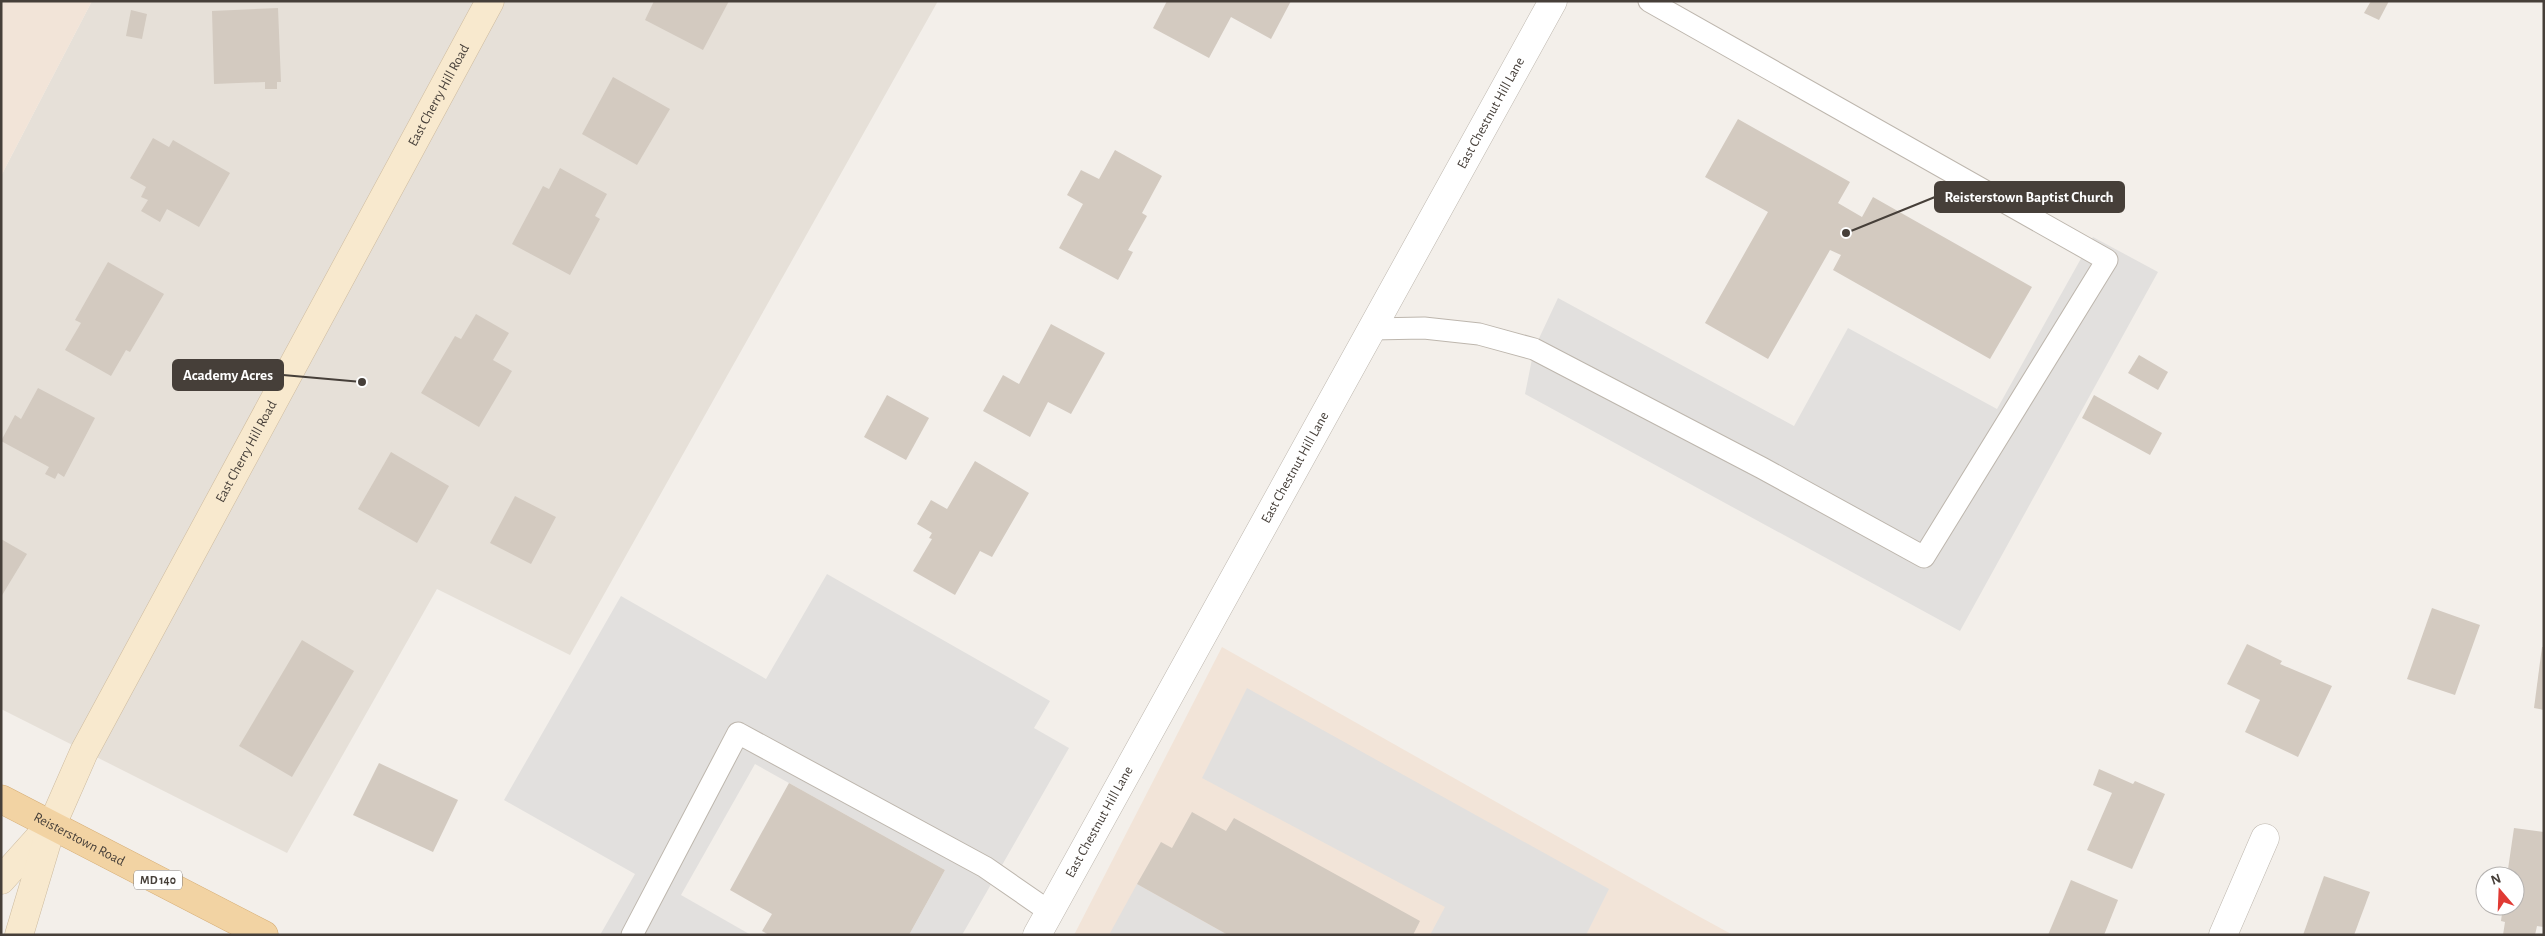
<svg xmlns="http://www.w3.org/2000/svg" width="2545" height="936" font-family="'Alegreya Sans',sans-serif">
<rect width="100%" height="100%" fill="#f3efea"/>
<!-- residential -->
<path fill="#e6e0d8" d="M92,1H938L570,655L437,589L287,853L1,709V176Z"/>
<!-- commercial -->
<g fill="#f2e4d8">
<path d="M1,1H92L1,176Z"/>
<path d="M1222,647L1700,917L1733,935H1074Z"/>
</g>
<!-- parking -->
<g fill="#e2e0de">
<path d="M2093,237L2158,272L1960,631L1525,394L1534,349L1558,298L1794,426L1848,328L1997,409Z"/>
<path d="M827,574L1050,701L1034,728L1069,748L962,935H909L945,870L755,764L681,895L751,935H600L635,874L504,800L621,596L766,679Z"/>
<path d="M1247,688L1609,889L1586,935H1430L1445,907L1202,778Z"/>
<path d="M1137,884L1228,935H1109Z"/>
</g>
<!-- building -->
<g fill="#d3cac0">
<path d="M654,1H729L703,50L645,20Z"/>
<path d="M1167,1H1291L1271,39L1231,17L1209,58L1153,28Z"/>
<path d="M2371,1H2389L2379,20L2364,13Z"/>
<path d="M278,8L281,82H277V89H265V82L214,84L212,11Z"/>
<path d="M131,10L147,14L142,39L126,36Z"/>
<path d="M613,77L670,109L637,165L582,134Z"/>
<path d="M1738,119L1850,182L1838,203L1862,217L1873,197L2032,287L1990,359L1833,270L1841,255L1830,250L1768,359L1705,323L1768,212L1705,177Z"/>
<path d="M153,138L169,147L173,140L230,173L199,227L167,209L160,222L141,211L148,200L141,197L146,187L130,178Z"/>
<path d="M1115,150L1162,176L1142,213L1147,216L1128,250L1133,252L1118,280L1059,248L1083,204L1067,195L1081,170L1099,179Z"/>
<path d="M560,168L607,194L595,216L600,219L570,275L512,244L543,186L549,189Z"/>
<path d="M108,262L164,294L130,352L126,350L111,376L65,350L81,323L75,320Z"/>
<path d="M476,314L509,333L493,360L512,371L479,427L421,393L455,336L461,339Z"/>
<path d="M1051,324L1105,353L1071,414L1048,402L1030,437L983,411L1003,375L1019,384Z"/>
<path d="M2139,355L2168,372L2158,390L2128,373Z"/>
<path d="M38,388L95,418L64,477L58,473L55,479L45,474L49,467L1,441L15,415L21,419Z"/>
<path d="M887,395L929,418L906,460L864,437Z"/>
<path d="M2094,395L2162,433L2150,455L2082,418Z"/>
<path d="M391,452L449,486L417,543L358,509Z"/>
<path d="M975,461L1029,493L992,557L980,551L955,595L913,571L932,539L929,538L932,533L917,524L931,500L947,509Z"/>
<path d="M515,496L556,517L531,564L490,543Z"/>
<path d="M1,539L27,554L1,597Z"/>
<path d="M2432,608L2480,625L2455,695L2407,679Z"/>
<path d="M302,640L354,671L292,777L239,746Z"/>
<path d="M2247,644L2282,661L2280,664L2332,686L2298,757L2245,732L2260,700L2227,684Z"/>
<path d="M2542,647H2544V710L2534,708Z"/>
<path d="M379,763L458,800L433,852L353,815Z"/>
<path d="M2099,769L2133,784L2135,781L2165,794L2132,869L2087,850L2112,793L2093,785Z"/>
<path d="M789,783L945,870L909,935H769L762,931L772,914L730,890Z"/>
<path d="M1192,812L1226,831L1234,818L1420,921L1413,935H1228L1137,884L1161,842L1172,848Z"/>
<path d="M2514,828L2544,832V927L2537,926L2535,935H2503L2505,922L2501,921L2503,906H2515V876H2507Z"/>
<path d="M2324,876L2370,892L2354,935H2303Z"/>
<path d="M2071,880L2118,900L2104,935H2048Z"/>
</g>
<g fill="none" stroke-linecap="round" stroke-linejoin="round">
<defs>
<g id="service">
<path d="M1372,329L1424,328L1479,334L1534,349L1762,468L1924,557L2107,260L1649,1"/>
<path d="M632,935L738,733L985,867L1050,912"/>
</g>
<g id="minor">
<path id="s1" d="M1037,935L1553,1"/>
<path d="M2223,935L2265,838"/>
</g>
<g id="secondary">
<path d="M1,880L47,829"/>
<path id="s2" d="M19,935L52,825L84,752L490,1"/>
</g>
<g id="primary">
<path id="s3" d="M1,799L264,935"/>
</g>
</defs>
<!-- service casing -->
<use href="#service" stroke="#bdb6ad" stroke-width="23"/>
<!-- minor casing -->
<use href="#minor" stroke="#bdb6ad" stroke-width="29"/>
<!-- secondary casing -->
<use href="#secondary" stroke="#cdbb9f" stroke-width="29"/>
<!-- primary casing -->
<use href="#primary" stroke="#d5ad75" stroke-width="29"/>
<!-- service -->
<use href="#service" stroke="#fff" stroke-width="21"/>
<!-- minor -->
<use href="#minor" stroke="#fff" stroke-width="28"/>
<!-- secondary -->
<use href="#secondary" stroke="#f8e9ce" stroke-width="28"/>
<!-- primary -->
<use href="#primary" stroke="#f2d3a3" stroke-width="28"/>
</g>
<g text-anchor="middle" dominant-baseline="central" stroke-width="5" stroke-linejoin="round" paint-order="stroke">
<!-- shield labels -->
<rect fill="#fff" stroke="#7e7974" stroke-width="1" x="134" y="870.5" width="48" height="19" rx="4"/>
<g font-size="12" font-weight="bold" fill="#463f39">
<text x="158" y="880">MD 140</text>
</g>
<!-- street labels -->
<g font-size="14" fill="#463f39" stroke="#fff">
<text stroke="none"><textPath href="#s2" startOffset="941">East Cherry Hill Road</textPath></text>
<text stroke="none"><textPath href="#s1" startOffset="939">East Chestnut Hill Lane</textPath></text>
<text stroke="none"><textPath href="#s2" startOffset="536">East Cherry Hill Road</textPath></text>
<text stroke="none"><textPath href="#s1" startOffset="534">East Chestnut Hill Lane</textPath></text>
<text stroke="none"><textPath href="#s1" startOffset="129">East Chestnut Hill Lane</textPath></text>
<text stroke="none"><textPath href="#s3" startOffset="88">Reisterstown Road</textPath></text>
</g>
</g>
<!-- callouts -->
<path fill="none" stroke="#463f39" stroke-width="2" d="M1846 233L1935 197M362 382L283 375"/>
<g fill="#463f39" stroke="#fff" stroke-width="2">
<circle cx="1846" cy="233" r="5"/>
<circle cx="362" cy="382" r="5"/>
</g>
<g fill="#463f39" stroke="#463f39" stroke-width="2">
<rect x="1935" y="182" width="189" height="30" rx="5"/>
<rect x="173" y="360" width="110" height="30" rx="5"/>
</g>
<g font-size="15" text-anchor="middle" font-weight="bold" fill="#fff">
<text x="2029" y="202">Reisterstown Baptist Church</text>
<text x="228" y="380">Academy Acres</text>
</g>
<!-- border -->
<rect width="2545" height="936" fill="none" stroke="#463f39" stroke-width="5"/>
<!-- north arrow -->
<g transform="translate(2500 891) rotate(341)"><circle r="24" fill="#ffffff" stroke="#b5b2b0"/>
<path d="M0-4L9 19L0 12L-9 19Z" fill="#e03a34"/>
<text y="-8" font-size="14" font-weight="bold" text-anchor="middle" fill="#463f39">N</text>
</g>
</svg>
